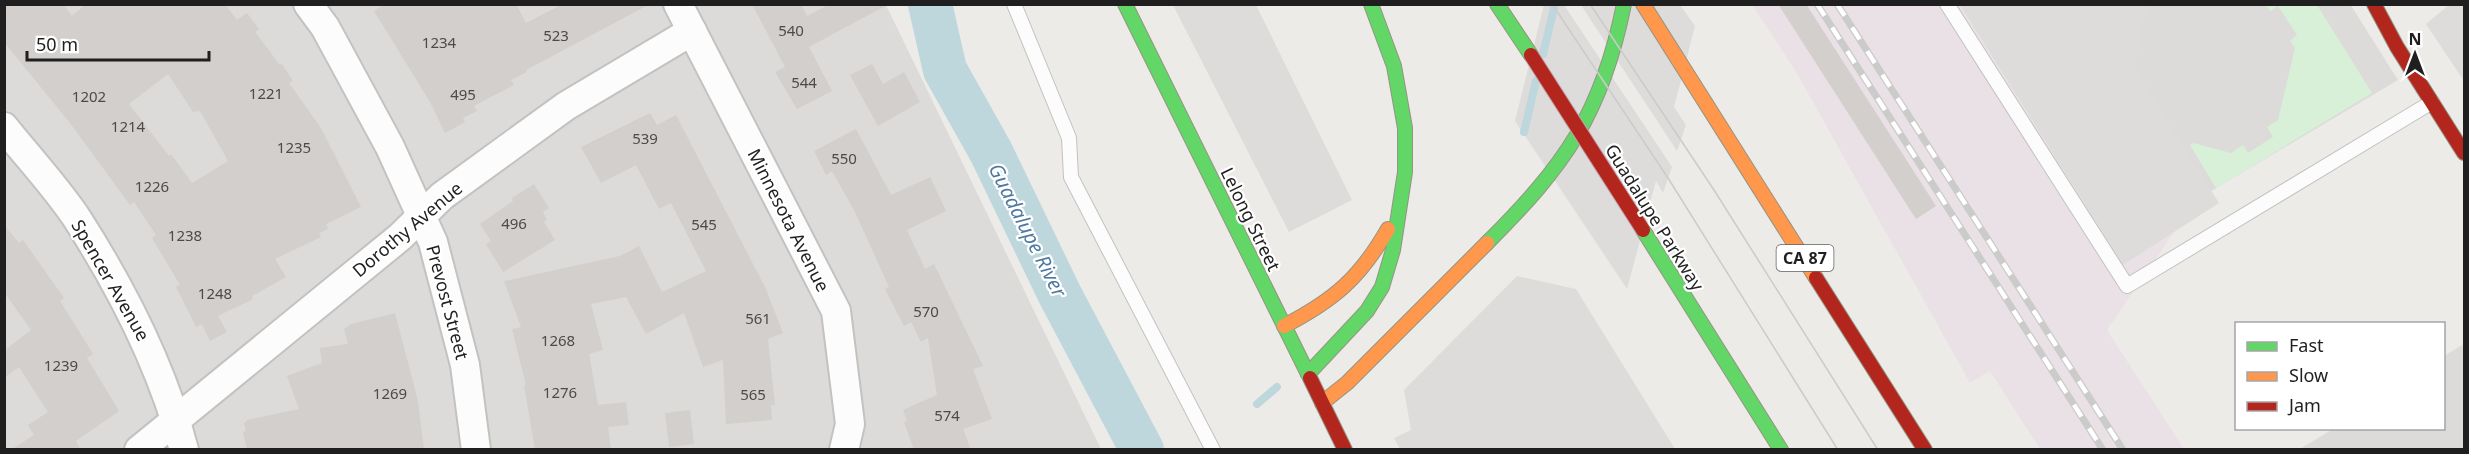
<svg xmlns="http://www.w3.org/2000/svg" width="2469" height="454" font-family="'Noto Sans',sans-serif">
<rect width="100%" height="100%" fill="#edebe8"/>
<!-- residential -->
<g fill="#dcdbd9">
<path d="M2350,4L2398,80L2196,200L2134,68L2144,5Z"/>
<path d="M4,5H886L1101,449H5Z"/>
<path d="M2462,345L2464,349V449H2300L2333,429L2444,428V356Z"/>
</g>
<!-- industrial -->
<path fill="#eae1e6" d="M1752,5H2144L2134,68L2196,200L2107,330L2184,449H2040L1990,371L1970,383L1795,70Z"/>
<!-- park -->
<path fill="#d8f0d7" d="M2266,5H2317L2372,93L2216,188L2190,145L2194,143L2231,153L2243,145L2248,153L2273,137L2267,127L2278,120L2295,48L2290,41L2297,35L2278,6L2270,11Z"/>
<!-- parking -->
<g fill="#dddcdb">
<path d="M1173,5H1256L1352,200L1289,232Z"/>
<path d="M1544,5H1564L1672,167L1663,193L1656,181L1627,289L1515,121Z"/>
<path d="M1581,5H1680L1695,26L1674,107L1686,125L1677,151Z"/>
<path d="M1960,5H2148L2134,68L2219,203L2123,265Z"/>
<path d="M2449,5H2464V81L2426,24Z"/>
<path d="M1517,276L1576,289L1675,449H1400L1394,438L1411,430L1404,390Z"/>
</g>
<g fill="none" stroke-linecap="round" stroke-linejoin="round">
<!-- stream -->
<g stroke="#bed7dd" stroke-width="8">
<path d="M1543,54L1555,4"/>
<path d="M1524,132L1536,81"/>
<path d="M1257,404L1277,387"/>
</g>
<!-- river -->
<path stroke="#bed7dd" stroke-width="44" d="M930,4L945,70L991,152L1060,295L1142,450"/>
</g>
<!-- building -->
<g fill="#d2cfcc" fill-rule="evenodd">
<path d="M4,4H63L72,16L86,4H225L237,20L247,13L259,29L255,32L280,65L282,64L293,81L289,83L321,128L361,207L326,224L328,229L319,233L321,237L275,259L286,277L252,296L253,299L218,316L227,332L210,341L202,324L196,327L176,287L180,285L152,238L156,235L134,202L130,205L70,123L4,42ZM168,74L193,112L200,111L228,161L192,183L171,154L169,156L129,104Z"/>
<path d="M385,4H516L526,23L563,4H650L526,70L527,72L511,80L514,85L474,106L477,111L463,118L465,122L445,133L430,102L374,11Z"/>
<path d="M752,4H801L807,16L830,4H889L809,47L832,91L797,109L775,72L785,67Z"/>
<path d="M1778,4H1806L1936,206L1916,219Z"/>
<path d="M872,64L883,84L904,72L920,102L878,126L850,75Z"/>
<path d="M650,113L657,125L676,115L766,289L783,333L768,339L775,405H771L772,420L726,424L723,360L703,367L684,313L646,334L626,297L591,304L603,350L589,354L598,405L626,402L629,425L608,427L611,450H535L524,385H526L512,329L521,327L504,281L620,256L639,246L662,292L706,271L671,203L659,209L636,165L601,183L581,147Z"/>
<path d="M856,129L891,195L930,177L946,211L907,230L925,269L934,264L983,366L973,369L992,419L963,429L971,450H914L904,422L907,421L903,410L937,395L928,338L921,342L911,322L904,326L885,289L889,287L855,212L832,171L826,175L814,151Z"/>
<path d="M534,184L549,208L543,212L547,220L544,222L555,240L503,272L486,244L491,241L480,224L513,201L512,198Z"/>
<path d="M4,225L19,243L23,240L64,298L60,301L93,354L87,358L119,411L76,441L81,450H11L34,435L28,425L48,412L19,367L4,378V351L31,330L4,292Z"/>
<path d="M395,313L418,401L424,450H247L243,432L246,431L244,423L247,420L299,409L287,376L322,363L320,348L348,344L344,329L351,324Z"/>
<path d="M690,410L694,444L669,447L665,413Z"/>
</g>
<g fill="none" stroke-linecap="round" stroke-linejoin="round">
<defs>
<g id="lane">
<path d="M1014,4L1069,138L1071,177L1213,450"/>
<path d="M1947,4L2127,286L2432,102"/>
</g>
<g id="street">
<path d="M308,4L325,27L390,147L433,242L465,365L476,450"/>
<path d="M678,4L836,311L850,424L844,450"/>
<path d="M4,127C28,157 55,186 76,217C123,290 162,366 184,450"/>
<path d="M139,450L400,237L442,196L566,106L692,31"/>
</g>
<g id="fast">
<path d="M1125,4L1308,374"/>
<path d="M1497,4L1531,55"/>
<path d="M1643,230L1781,450"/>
<path d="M1487,243C1565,165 1602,114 1624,4"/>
<path d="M1308,374L1367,311L1382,287L1393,250L1405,172V128L1394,66L1371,4"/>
</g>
<g id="slow">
<path d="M1643,4L1816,278"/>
<path d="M1284,326C1334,300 1360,278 1388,229"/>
<path d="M1322,403L1347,383L1487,243"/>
</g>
<g id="jam">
<path d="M2374,4L2397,47L2464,153"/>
<path d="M1816,278L1925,450"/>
<path d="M1310,378L1345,450"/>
</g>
</defs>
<!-- lane casing -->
<use href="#lane" stroke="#c3c2c0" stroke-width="16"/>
<!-- street casing -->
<use href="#street" stroke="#c3c2c0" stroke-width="32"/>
<!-- fast casing -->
<use href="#fast" stroke="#949582" stroke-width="16"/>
<!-- slow casing -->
<use href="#slow" stroke="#949582" stroke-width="16"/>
<!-- jam casing -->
<use href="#jam" stroke="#949582" stroke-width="16"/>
<!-- lane -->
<use href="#lane" stroke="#fcfcfc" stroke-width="14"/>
<!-- street -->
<use href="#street" stroke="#fcfcfc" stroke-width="28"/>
<!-- fast -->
<use href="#fast" stroke="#63d668" stroke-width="14"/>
<!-- slow -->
<use href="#slow" stroke="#ff974d" stroke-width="14"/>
<!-- jam -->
<use href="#jam" stroke="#b3261e" stroke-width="14"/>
<!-- tram -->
<g stroke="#cbcbca" stroke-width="1.5">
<path d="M1552,4L1668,178L1838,450"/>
<path d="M1590,4L1714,190L1878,450"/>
</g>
<defs>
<g id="rail">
<path d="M1817,4L2103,450"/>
<path d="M1837,4L2123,450"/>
</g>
</defs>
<!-- rail casing -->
<use href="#rail" stroke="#cbcbca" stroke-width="7"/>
<!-- rail -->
<use href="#rail" stroke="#fff" stroke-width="4.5" stroke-dasharray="14" stroke-linecap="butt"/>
<defs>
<path id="jam-bridge" d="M1531,55L1643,230"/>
</defs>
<!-- jam-bridge casing -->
<use href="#jam-bridge" stroke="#bfa1aa" stroke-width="16" stroke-linecap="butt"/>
<!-- jam-bridge -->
<use href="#jam-bridge" stroke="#b3261e" stroke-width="14"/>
</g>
<g text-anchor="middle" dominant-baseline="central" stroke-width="4.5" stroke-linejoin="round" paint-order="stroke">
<!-- number labels -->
<g font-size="15" fill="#4c4b4a">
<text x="791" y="30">540</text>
<text x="556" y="35">523</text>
<text x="439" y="42">1234</text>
<text x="804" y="82">544</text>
<text x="266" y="93">1221</text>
<text x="463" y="94">495</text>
<text x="89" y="96">1202</text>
<text x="128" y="126">1214</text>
<text x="645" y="138">539</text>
<text x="294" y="147">1235</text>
<text x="844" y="158">550</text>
<text x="152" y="186">1226</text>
<text x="514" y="223">496</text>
<text x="704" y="224">545</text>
<text x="185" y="235">1238</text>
<text x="215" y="293">1248</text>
<text x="926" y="311">570</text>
<text x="758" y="318">561</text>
<text x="558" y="340">1268</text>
<text x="61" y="365">1239</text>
<text x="560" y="392">1276</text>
<text x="390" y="393">1269</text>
<text x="753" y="394">565</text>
<text x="947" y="415">574</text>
</g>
<!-- shield labels -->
<rect fill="#fff" stroke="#626262" stroke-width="1.5" x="1776.5" y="245" width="57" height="26" rx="4.5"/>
<g font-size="16" font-weight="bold" fill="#1f1f1f">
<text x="1805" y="258">CA 87</text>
</g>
<!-- street labels -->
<g font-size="18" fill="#1f1f1f" stroke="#fff">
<text transform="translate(1655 217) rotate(58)">Guadalupe Parkway</text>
<text transform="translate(1251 219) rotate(64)">Lelong Street</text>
<text transform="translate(789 220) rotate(63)">Minnesota Avenue</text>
<text transform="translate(407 229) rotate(-40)">Dorothy Avenue</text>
<text transform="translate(111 280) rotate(60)">Spencer Avenue</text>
<text transform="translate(448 302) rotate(75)">Prevost Street</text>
</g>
<!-- water labels -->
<g font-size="20" font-style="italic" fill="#50799f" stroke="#fff">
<text transform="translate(1028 230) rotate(63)">Guadalupe River</text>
</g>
</g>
<!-- border -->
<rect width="2469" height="454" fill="none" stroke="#1f1f1f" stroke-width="12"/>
<!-- legend -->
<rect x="2235" y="322" width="210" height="108" fill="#ffffff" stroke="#a5a5a5" stroke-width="1.5"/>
<rect x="2247" y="342" width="30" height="9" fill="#63d668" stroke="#a5a5a5" stroke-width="1.5"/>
<text x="2289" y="352" font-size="18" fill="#1f1f1f">Fast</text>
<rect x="2247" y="372" width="30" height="9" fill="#ff974d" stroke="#a5a5a5" stroke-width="1.5"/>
<text x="2289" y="382" font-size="18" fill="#1f1f1f">Slow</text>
<rect x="2247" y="402" width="30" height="9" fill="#b3261e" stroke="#a5a5a5" stroke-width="1.5"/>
<text x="2289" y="412" font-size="18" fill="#1f1f1f">Jam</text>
<!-- north arrow -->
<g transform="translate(2415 54)" stroke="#ffffff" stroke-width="4.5" paint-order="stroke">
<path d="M0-4.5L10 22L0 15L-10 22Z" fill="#1f1f1f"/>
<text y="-9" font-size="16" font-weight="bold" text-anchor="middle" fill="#1f1f1f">N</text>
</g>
<!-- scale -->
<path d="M27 51v9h182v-9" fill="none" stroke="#1f1f1f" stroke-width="3"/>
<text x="36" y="51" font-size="18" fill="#1f1f1f" stroke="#ffffff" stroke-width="4.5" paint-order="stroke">50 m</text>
</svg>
